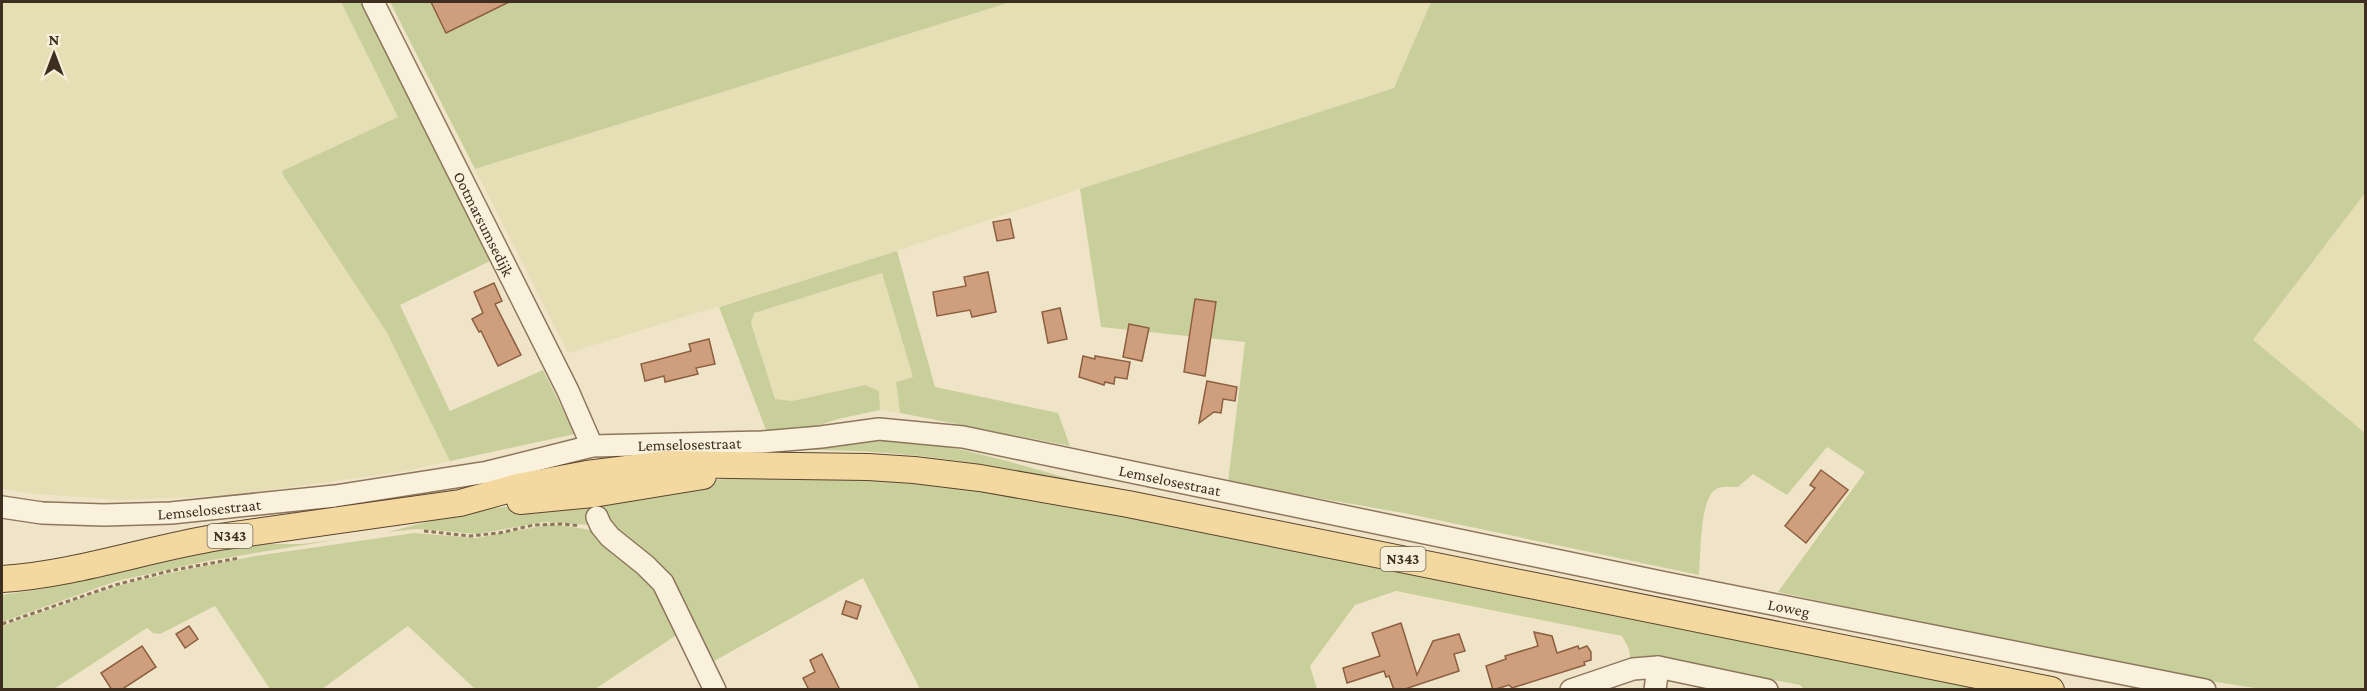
<svg xmlns="http://www.w3.org/2000/svg" width="2367" height="691" font-family="'Crimson Pro',serif">
<rect width="100%" height="100%" fill="#f0e4c8"/>
<!-- farmland -->
<g fill="#e6deb5">
<path d="M2,2H341L398,117L283,171V175L386,331L450,461L401,472L231,495L122,500L36,494L2,489Z"/>
<path d="M1011,2H1431L1394,88L1080,189L897,251L568,353L475,169Z"/>
<path d="M2365,193V433L2252,340Z"/>
<path d="M882,273L913,377L896,382L900,413L880,410V396L865,385L792,401L775,399L751,323L753,313Z"/>
</g>
<!-- green -->
<g fill="#c9cf9b">
<path d="M341,2H361L490,261L400,305L450,411L543,370L575,434L450,461L386,331L283,175L282,171L398,117Z"/>
<path d="M390,2H1011L475,169Z"/>
<path d="M1431,2H2365V193L2253,340L2365,433V689L2268,690L2190,678L2075,656L1778,592L1865,472L1827,447L1787,495L1753,474L1738,487C1732,487 1724,486 1718,488C1699,495 1701,556 1699,575L1409,514L1228,482L1245,342L1101,327L1080,189L1394,88Z"/>
<path d="M897,251L935,387L1058,413L1070,446L900,413L896,382L913,377L882,273L754,313L751,323L775,399L792,401L865,385L879,391L880,410L838,419L808,429L766,430L719,307Z"/>
<path d="M881,437C950,443 1015,463 1081,482C981,463 881,446 778,451Z"/>
<path d="M757,476L884,477L1040,496L1941,677L1977,689L1822,690L1812,688L1804,689L1800,685L1748,675L1739,678L1735,672L1682,661L1675,665L1631,663L1629,649L1622,636L1396,591L1355,605L1310,666L1317,689H920L863,578L709,664L628,545L599,509L597,498L691,482Z"/>
<path d="M589,499L591,512L590,525L543,522L477,534L418,529L388,532L446,517L484,509Z"/>
<path d="M548,525L566,526L597,531L645,572L681,632L595,689H475L408,626L322,689H270L215,606L160,634L153,633L147,628L54,689L2,690V626L117,586L170,573L255,556L414,533L476,538Z"/>
<path d="M341,539L207,561L117,581L2,622V595L42,589L101,573L241,544H302Z"/>
</g>
<!-- building -->
<g fill="#cf9f7d" stroke="#8d5f41" stroke-width="1.5">
<path d="M431,2H509L446,33Z"/>
<path d="M1010,219L1014,238L997,241L993,222Z"/>
<path d="M988,272L996,312L972,317L970,310L937,316L933,292L966,286L964,277Z"/>
<path d="M494,283L502,301L495,304L521,355L498,366L481,331L479,332L472,319L483,313L474,292Z"/>
<path d="M1195,299L1216,302L1205,376L1184,372Z"/>
<path d="M1060,308L1067,339L1048,343L1042,312Z"/>
<path d="M1129,324L1149,328L1142,361L1123,357Z"/>
<path d="M709,339L715,364L696,368L698,374L665,382L664,376L645,381L641,364L691,351L689,344Z"/>
<path d="M1083,356L1095,359V356L1130,362L1127,379L1115,377L1114,384L1105,382L1104,385L1079,377Z"/>
<path d="M1207,381L1237,387L1235,401L1223,399L1221,413L1214,412L1199,423Z"/>
<path d="M1821,470L1848,490L1806,543L1785,526L1815,488L1810,485Z"/>
<path d="M846,601L861,606L857,619L842,614Z"/>
<path d="M1401,623L1417,675L1433,641L1459,634L1465,651L1454,654L1459,671L1402,690H1394L1389,676L1386,677L1384,671L1347,683L1343,668L1380,656L1372,633Z"/>
<path d="M189,626L198,639L185,648L176,634Z"/>
<path d="M1534,632L1552,636L1557,653L1578,646L1579,649L1587,646L1591,652V660L1584,662L1585,665L1512,688L1509,685L1493,690L1486,666L1506,659L1505,656L1538,646Z"/>
<path d="M142,646L156,667L121,690H112L101,673Z"/>
<path d="M822,654L840,690H809L803,678L815,672L810,660Z"/>
</g>
<g fill="none" stroke-linecap="round" stroke-linejoin="round">
<defs>
<g id="minor">
<path id="s1" d="M373,2L568,391L592,446"/>
<path id="s2" d="M2,507L42,513L104,515L171,513L335,496L488,472L592,446L762,442L821,437L879,429L963,437L1661,582L2205,690"/>
<path d="M597,517L601,526L610,537L645,565L663,583L715,690"/>
<path d="M1658,667L1767,690"/>
<path d="M1571,690L1633,669L1658,667L1655,690"/>
</g>
<g id="major">
<path d="M520,501L593,494L703,476"/>
<path d="M2,579C76,574 146,549 219,537L460,503L518,487L587,474L667,464L868,467L914,470L980,478L1128,504L2051,690"/>
</g>
</defs>
<!-- minor casing -->
<use href="#minor" stroke="#8d765c" stroke-width="24"/>
<!-- major casing -->
<use href="#major" stroke="#5b4430" stroke-width="28"/>
<!-- path -->
<g stroke="#8d765c" stroke-width="3" stroke-dasharray="4.5 3" stroke-linecap="butt">
<path d="M424,531L470,536L499,533L534,525L564,524L580,526"/>
<path d="M2,624L115,585L169,571L239,558"/>
</g>
<!-- minor -->
<use href="#minor" stroke="#faf1dc" stroke-width="21"/>
<!-- major -->
<use href="#major" stroke="#f3d9a0" stroke-width="26"/>
</g>
<g text-anchor="middle" dominant-baseline="central" stroke-width="4.5" stroke-linejoin="round" paint-order="stroke">
<!-- shield labels -->
<g fill="#f7eed8" stroke="#756857" stroke-width="1.5">
<rect x="207.5" y="524" width="45" height="24" rx="4.5"/>
<rect x="1380.5" y="547" width="45" height="24" rx="4.5"/>
</g>
<g font-size="15" font-weight="bold" fill="#3d2e20">
<text x="230" y="536">N343</text>
<text x="1403" y="559">N343</text>
</g>
<!-- street labels -->
<g font-size="16" fill="#3d2e20" stroke="#f7eed8">
<text stroke="none"><textPath href="#s1" startOffset="248">Ootmarsumsedijk</textPath></text>
<text stroke="none"><textPath href="#s2" startOffset="694">Lemselosestraat</textPath></text>
<text stroke="none"><textPath href="#s2" startOffset="1180">Lemselosestraat</textPath></text>
<text stroke="none"><textPath href="#s2" startOffset="208">Lemselosestraat</textPath></text>
<text stroke="none"><textPath href="#s2" startOffset="1812">Loweg</textPath></text>
</g>
</g>
<!-- border -->
<rect width="2367" height="691" fill="none" stroke="#3d2e20" stroke-width="6"/>
<!-- north arrow -->
<g transform="translate(54 54)" stroke="#f7eed8" stroke-width="4.5" paint-order="stroke">
<path d="M0-4.5L10 22L0 15L-10 22Z" fill="#3d2e20"/>
<text y="-9" font-size="16" font-weight="bold" text-anchor="middle" fill="#3d2e20">N</text>
</g>
</svg>
